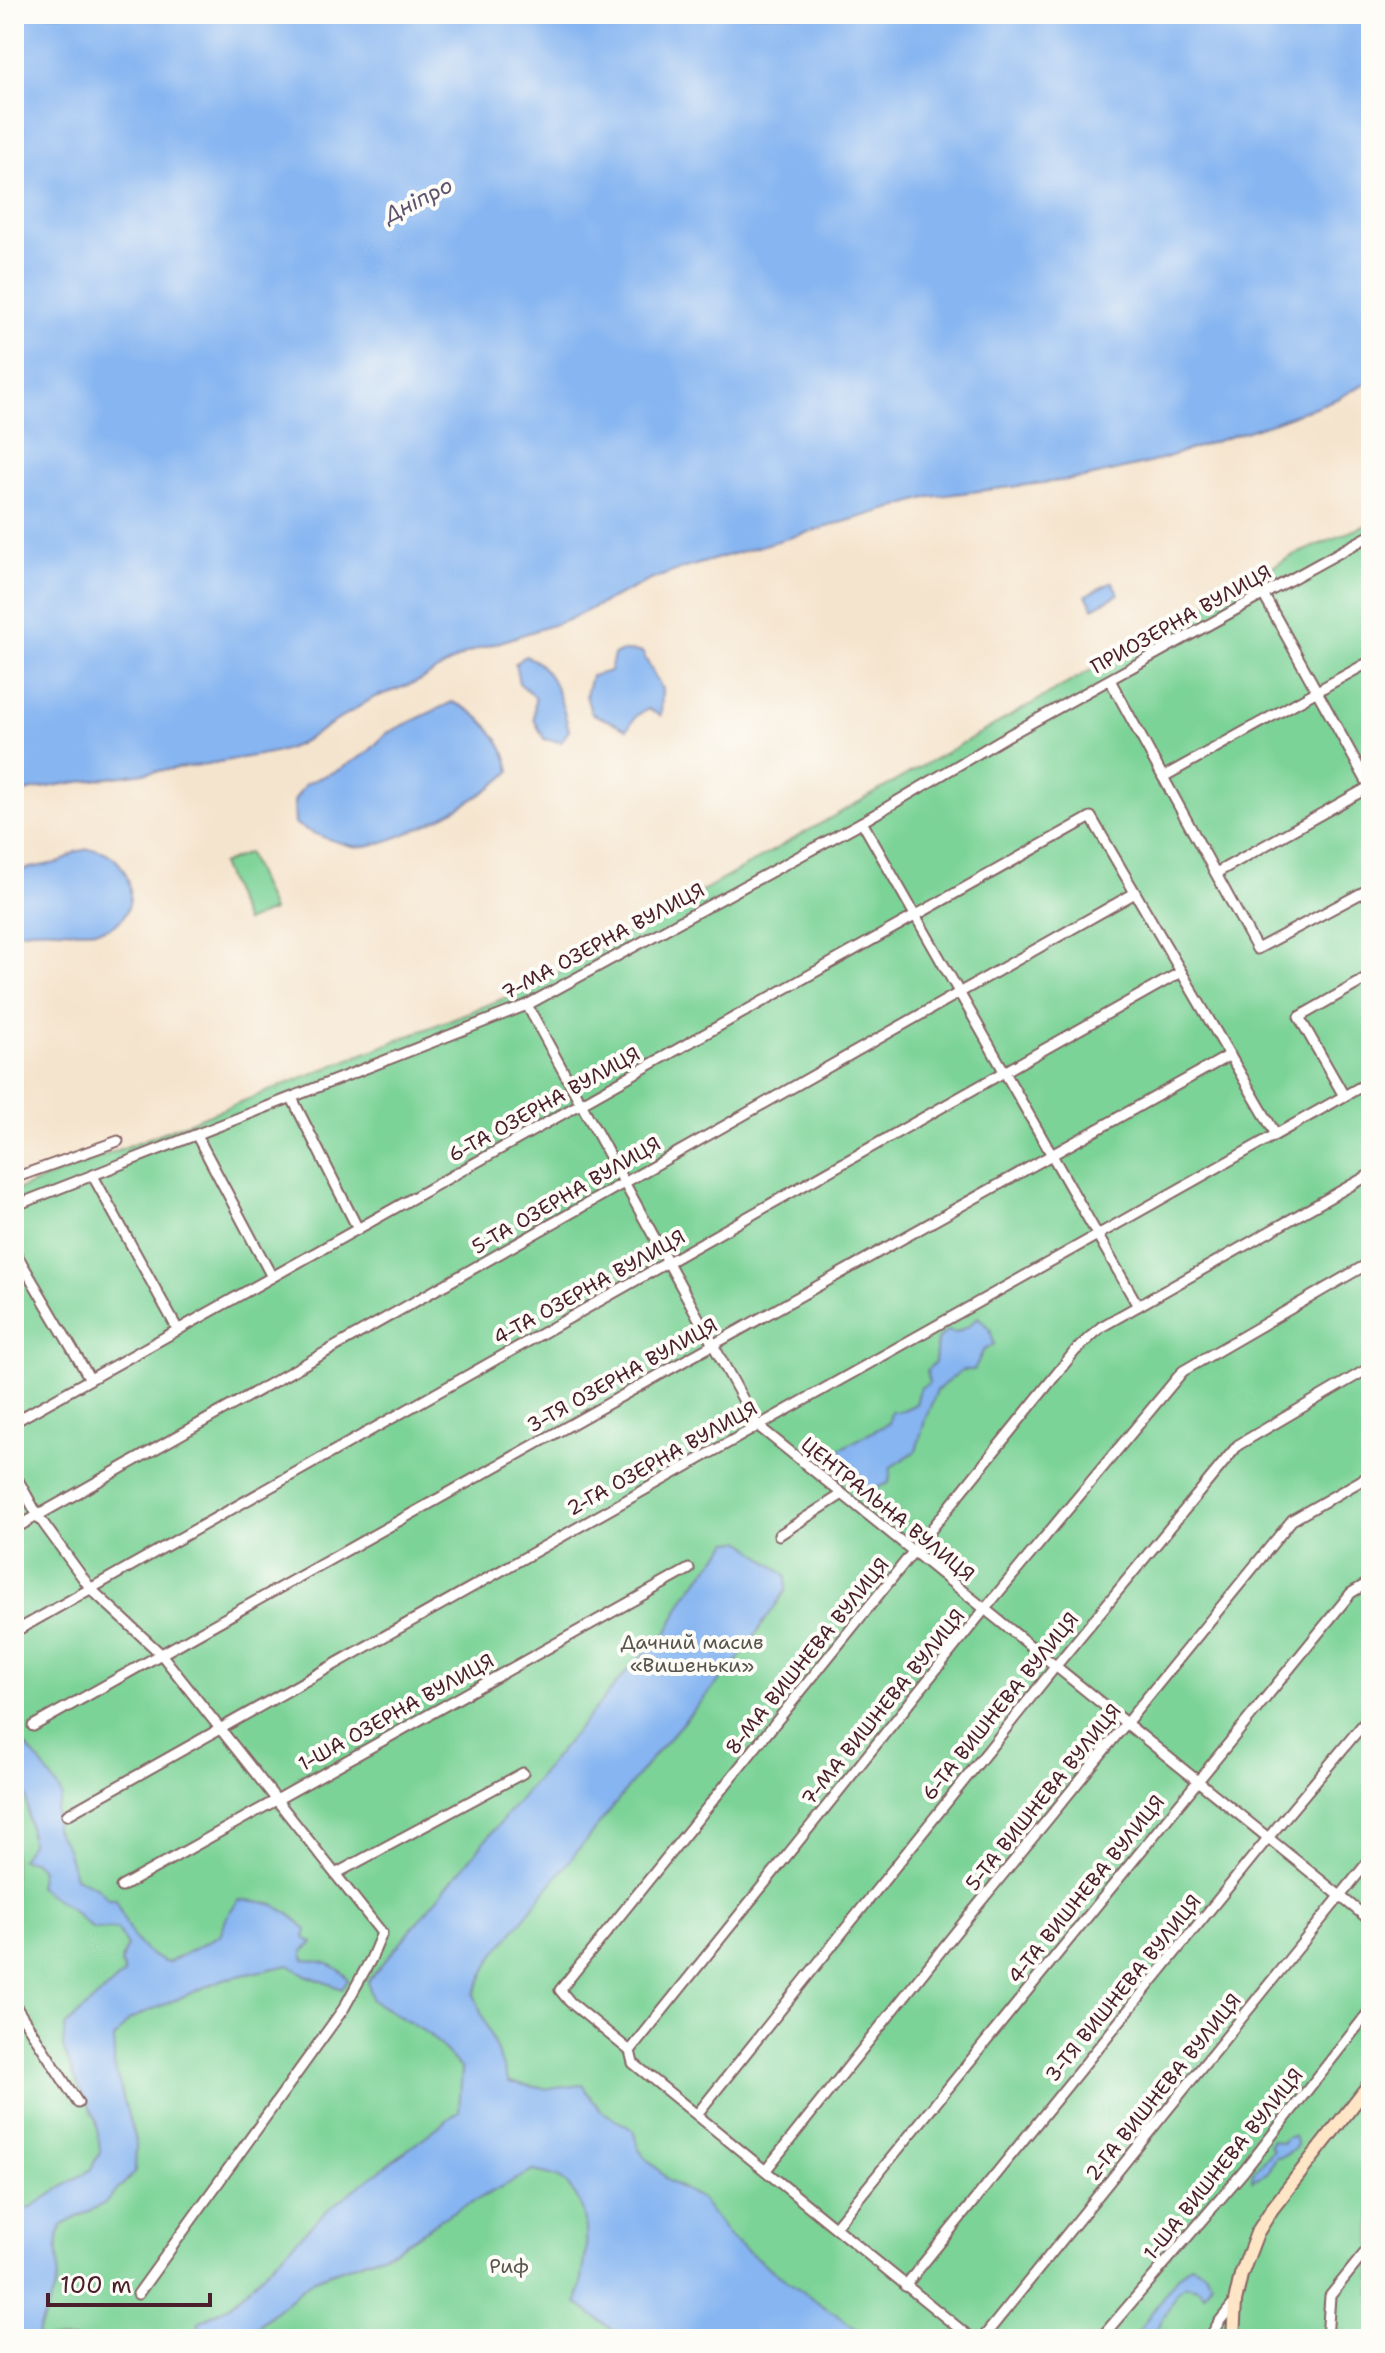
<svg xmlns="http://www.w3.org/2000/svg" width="1385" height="2353" font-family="'Shantell Sans',sans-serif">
<rect width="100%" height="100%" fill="#fdfcf7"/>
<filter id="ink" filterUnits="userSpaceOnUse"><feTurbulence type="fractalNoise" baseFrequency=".0125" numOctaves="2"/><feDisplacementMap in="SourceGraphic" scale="16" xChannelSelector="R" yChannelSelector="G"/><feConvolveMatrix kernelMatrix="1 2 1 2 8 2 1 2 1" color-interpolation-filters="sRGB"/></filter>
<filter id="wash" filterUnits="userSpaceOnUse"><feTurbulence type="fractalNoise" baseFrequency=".006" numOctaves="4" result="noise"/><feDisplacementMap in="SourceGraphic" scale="32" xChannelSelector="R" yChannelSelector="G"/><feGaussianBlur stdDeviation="1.8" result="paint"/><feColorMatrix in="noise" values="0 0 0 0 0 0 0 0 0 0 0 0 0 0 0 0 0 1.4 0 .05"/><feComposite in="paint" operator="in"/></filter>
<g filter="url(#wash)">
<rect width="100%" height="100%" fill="#f5e4cd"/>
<!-- green -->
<g fill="#7cd397" stroke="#637961" stroke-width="2">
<path d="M1371,523V2339H14V1191L533,987L1292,556Z"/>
<path d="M248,853L272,911L245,922L221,864Z"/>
</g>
<!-- water -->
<g fill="#86b5f1" stroke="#686a8e" stroke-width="2">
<path d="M14,14H1371V380L1339,398L1275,422L1149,463L1084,478L930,497L678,570L648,581L568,620L469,652L417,682L373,698L299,744L281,751L208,764L58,785L14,794Z"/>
<path d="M1112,582L1119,594L1093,608L1086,595Z"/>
<path d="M623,651L642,652L662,689L661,716L648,709L637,715L627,729L591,713L586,695L591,676L610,671L614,655Z"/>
<path d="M525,656C554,665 562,704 569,730L561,742L544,739L534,719L535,697L519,683L515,664Z"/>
<path d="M452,702C481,712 505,741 510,771C490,795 384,853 352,846C335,842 310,833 295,824L294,801L305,784L338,770L367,753L387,733Z"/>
<path d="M89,849C128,848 146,907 113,926C93,937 43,924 14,933V871L61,862L75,852Z"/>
<path d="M978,1317L990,1329L994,1344L983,1351L974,1370H962L937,1390L926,1417L916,1451L891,1467L889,1483L867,1491L825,1464L840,1455V1449L889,1423L891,1411L899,1412L916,1404L920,1388L929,1383L927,1370L935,1362L937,1340L947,1331L956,1333L970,1325Z"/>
<path d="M742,1541L786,1576V1590L737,1661L655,1754L492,1958L474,1994L509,2082L546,2089L582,2085L600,2110L633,2130L639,2150L669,2181L700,2198L729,2236L776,2273L871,2339H624L577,2303C586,2264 598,2210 562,2180C555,2174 541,2173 533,2171L452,2212L395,2250L314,2279L261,2323L253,2339H197L199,2322L231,2305L326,2211L459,2111L462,2069L430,2035L372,2000L368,1981L631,1666L666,1634L686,1595L729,1542Z"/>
<path d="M14,1736C28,1744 54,1780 62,1796L56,1810L55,1829L67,1848L75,1877L98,1888L108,1899H116C126,1927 138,1954 168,1963L220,1935L228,1914L239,1900C271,1900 283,1907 307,1929L305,1938L313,1943L303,1951L304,1960C322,1961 339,1964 348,1980L342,1989L306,1975L289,1965L224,1979L130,2019L114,2039V2065L136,2144L135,2172L105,2203L62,2225C53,2245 61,2257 58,2277C55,2299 41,2317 37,2339H14V2212L31,2207L91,2169L100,2151L96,2119L74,2076L63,2047L65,2026L124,1974L121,1963L127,1946L117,1929H93L68,1907L38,1887L41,1869L33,1861L21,1860L31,1844L26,1796L14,1777Z"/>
<path d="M1294,2136L1297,2145C1292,2153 1285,2157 1275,2157L1267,2173L1252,2180L1253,2172L1273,2150L1270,2145L1273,2140L1282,2143L1286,2138Z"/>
<path d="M1191,2265L1206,2272L1211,2283L1204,2294L1198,2288L1185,2285L1177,2292L1152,2339H1133L1178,2275Z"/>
</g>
</g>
<g filter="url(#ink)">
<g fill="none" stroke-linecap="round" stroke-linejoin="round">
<defs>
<g id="street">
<path d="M1263,594L1371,789"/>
<path d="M1110,680L1257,949L1371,888"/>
<path d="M1163,777L1371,661"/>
<path d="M862,822L1138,1306"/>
<path d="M1216,873L1371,786"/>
<path d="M527,1005L757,1425L1371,1921"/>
<path d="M1344,1096L1299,1017L1371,976"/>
<path d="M292,1098L358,1229"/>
<path d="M197,1136L272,1277"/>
<path d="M93,1176L178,1330"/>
<path d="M14,1178L118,1141"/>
<path d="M14,1206L527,1005L862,822L1009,735L1371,535"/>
<path d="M14,1250L90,1379"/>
<path d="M14,1422L1091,817L1275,1133"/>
<path d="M14,1473L38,1516L91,1589L161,1654L382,1933L371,1959L344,2008L138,2294"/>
<path d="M14,1529L1135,893"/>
<path d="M779,1535L841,1495"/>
<path d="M14,1632L1181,972"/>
<path d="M33,1726L1230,1055"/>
<path d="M67,1815L1371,1081"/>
<path d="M337,1873L523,1773"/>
<path d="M121,1887L689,1569"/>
<path d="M14,2004L78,2103"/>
<path d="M630,2051L984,1610L1183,1371L1371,1262"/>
<path d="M698,2113L1055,1667L1238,1445L1371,1367"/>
<path d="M766,2170L955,1933L1292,1520L1371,1475"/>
<path d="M835,2227L1351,1593L1371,1581"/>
<path d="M905,2286L1268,1838L1371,1715"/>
<path d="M972,2339L633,2063L630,2051L570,2002L560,1990L1075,1351L1101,1327L1371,1174"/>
<path d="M982,2339L1371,1858"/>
<path d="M1100,2339L1244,2171L1371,2009"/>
<path d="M1209,2339L1219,2322L1235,2302"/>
<path d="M1327,2339L1330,2296L1371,2245"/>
</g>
<path id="secondary" d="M1233,2339L1235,2302L1241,2275L1257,2233L1272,2209L1371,2082"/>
</defs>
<!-- street casing -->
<use href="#street" stroke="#866464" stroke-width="13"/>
<!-- secondary casing -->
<use href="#secondary" stroke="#866464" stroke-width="16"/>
<!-- street -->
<use href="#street" stroke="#fff" stroke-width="9"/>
<!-- secondary -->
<use href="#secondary" stroke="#fee5c5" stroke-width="12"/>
</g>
</g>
<g text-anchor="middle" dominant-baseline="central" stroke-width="8" stroke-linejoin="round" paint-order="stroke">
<!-- street labels -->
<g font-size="20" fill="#4a1f2b" stroke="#fdfcf7">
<text transform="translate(1181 619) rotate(-29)">ПРИОЗЕРНА ВУЛИЦЯ</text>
<text transform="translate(603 941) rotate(-28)">7-МА ОЗЕРНА ВУЛИЦЯ</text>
<text transform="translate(544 1104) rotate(-29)">6-ТА ОЗЕРНА ВУЛИЦЯ</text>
<text transform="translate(566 1195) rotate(-30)">5-ТА ОЗЕРНА ВУЛИЦЯ</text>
<text transform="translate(589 1287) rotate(-29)">4-ТА ОЗЕРНА ВУЛИЦЯ</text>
<text transform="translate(622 1375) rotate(-29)">3-ТЯ ОЗЕРНА ВУЛИЦЯ</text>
<text transform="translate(662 1458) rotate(-29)">2-ГА ОЗЕРНА ВУЛИЦЯ</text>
<text transform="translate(888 1509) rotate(39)">ЦЕНТРАЛЬНА ВУЛИЦЯ</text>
<text transform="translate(807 1656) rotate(-51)">8-МА ВИШНЕВА ВУЛИЦЯ</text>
<text transform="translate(1000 1706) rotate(-51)">6-ТА ВИШНЕВА ВУЛИЦЯ</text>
<text transform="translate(883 1707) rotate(-51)">7-МА ВИШНЕВА ВУЛИЦЯ</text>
<text transform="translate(396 1712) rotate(-29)">1-ША ОЗЕРНА ВУЛИЦЯ</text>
<text transform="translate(1043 1797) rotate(-51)">5-ТА ВИШНЕВА ВУЛИЦЯ</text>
<text transform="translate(1086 1889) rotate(-51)">4-ТА ВИШНЕВА ВУЛИЦЯ</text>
<text transform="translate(1123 1988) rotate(-51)">3-ТЯ ВИШНЕВА ВУЛИЦЯ</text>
<text transform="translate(1163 2087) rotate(-51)">2-ГА ВИШНЕВА ВУЛИЦЯ</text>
<text transform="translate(1223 2164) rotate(-51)">1-ША ВИШНЕВА ВУЛИЦЯ</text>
</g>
<!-- park labels -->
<g font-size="20" fill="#59554b" stroke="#fdfcf7">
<text x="692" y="1642">Дачний масив<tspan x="692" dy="23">«Вишеньки»</tspan></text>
<text x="509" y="2266">Риф</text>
</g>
<!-- water labels -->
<g font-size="22" font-style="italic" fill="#5f5470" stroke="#fdfcf7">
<text transform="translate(418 200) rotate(-27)">Дніпро</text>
</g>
</g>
<!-- margin -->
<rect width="1385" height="2353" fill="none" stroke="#fdfcf7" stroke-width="48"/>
<!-- scale -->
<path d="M48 2293v12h162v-12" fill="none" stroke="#4a1f2b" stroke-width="4"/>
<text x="60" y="2293" font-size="24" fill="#4a1f2b" stroke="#fdfcf7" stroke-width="6" paint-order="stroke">100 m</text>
</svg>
